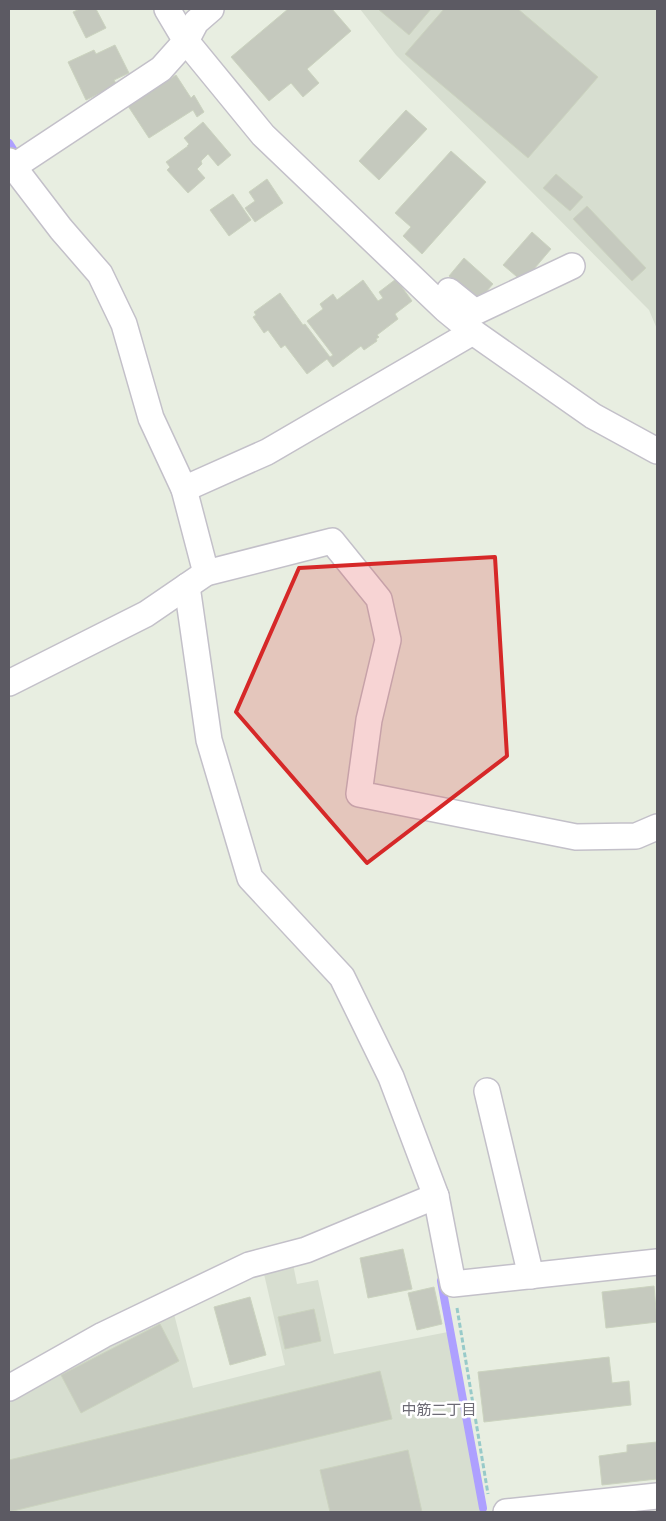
<svg xmlns="http://www.w3.org/2000/svg" width="666" height="1521" font-family="'Fira Sans Condensed','Noto Sans JP',sans-serif">
<rect width="100%" height="100%" fill="#e8eee1"/>
<!-- education -->
<g fill="#d7ded0">
<path d="M360,9H657V329L649,310L396,55Z"/>
<path d="M293,1264L297,1284L318,1280L334,1354L448,1332L481,1512H9V1398L173,1310L193,1388L285,1365L264,1274Z"/>
</g>
<g fill="none" stroke-linecap="round" stroke-linejoin="round">
<!-- stream -->
<g stroke="#aea0ff" stroke-width="8">
<path d="M9,143L16,154"/>
<path d="M441,1281L483,1508"/>
</g>
</g>
<!-- building -->
<g fill="#c5c9be" stroke="#cbd3bf">
<path d="M80,9H96L106,28L86,38L73,12Z"/>
<path d="M288,9H332L351,31L307,69L319,83L303,97L291,83L269,101L231,57Z"/>
<path d="M378,9H431L409,35Z"/>
<path d="M444,9H518L598,77L528,158L405,54Z"/>
<path d="M115,45L129,73L114,80L117,85L86,100L68,62L94,50L96,54Z"/>
<path d="M176,75L191,98L194,95L204,112L197,117L193,110L149,138L128,106Z"/>
<path d="M406,110L427,129L379,180L359,161Z"/>
<path d="M203,122L231,155L218,166L208,154L201,161L202,164L197,169L205,178L188,193L167,170L170,167L166,162L188,146H187L189,144L184,138Z"/>
<path d="M451,151L486,182L422,254L403,236L411,227L395,213Z"/>
<path d="M556,174L583,197L570,211L543,188Z"/>
<path d="M267,179L283,203L255,222L245,208L255,201L249,192Z"/>
<path d="M233,194L251,220L229,236L210,210Z"/>
<path d="M587,206L646,268L632,281L573,219Z"/>
<path d="M532,232L551,249L523,282L503,265Z"/>
<path d="M464,258L493,284L478,301L449,276Z"/>
<path d="M396,279L412,301L395,314L398,319L377,335L379,337L376,339L377,341L364,350L361,346L333,367L327,359L307,374L285,345L281,348L268,330L264,333L253,317L256,315L254,312L280,293L303,325L305,324L330,357L333,355L307,321L323,309L320,304L333,294L337,300L363,280L378,301L383,298L379,292Z"/>
<path d="M403,1249L412,1289L368,1298L360,1258Z"/>
<path d="M654,1286L657,1322L606,1328L602,1292Z"/>
<path d="M434,1287L442,1324L417,1330L408,1293Z"/>
<path d="M250,1297L266,1355L230,1365L214,1307Z"/>
<path d="M314,1309L321,1341L285,1349L278,1317Z"/>
<path d="M160,1324L179,1361L81,1413L61,1375Z"/>
<path d="M609,1357L612,1383L629,1381L631,1405L484,1422L478,1372Z"/>
<path d="M380,1371L392,1419L9,1512V1460Z"/>
<path d="M657,1442V1479L602,1485L599,1456L627,1452V1445Z"/>
<path d="M408,1450L422,1512H330L320,1470Z"/>
</g>
<g fill="none" stroke-linecap="round" stroke-linejoin="round">
<defs>
<g id="minor">
<path d="M167,9L186,41L263,135L445,309L473,332L593,416L657,451"/>
<path d="M9,161L61,229L100,274L124,324L151,418L184,489L206,573"/>
<path d="M13,167L161,69L186,41L196,22L211,9"/>
<path d="M449,291L475,312L572,266"/>
<path d="M184,489L267,452L473,332"/>
<path d="M187,586L209,740L250,878L342,977L391,1077L436,1196L453,1284L657,1262"/>
<path d="M9,683L146,614L206,573L332,541L379,599L388,640L369,720L359,794L576,837L636,836L657,827"/>
<path d="M487,1091L531,1276"/>
<path d="M9,1388L103,1335L249,1265L306,1250L436,1196"/>
<path d="M506,1512L657,1496"/>
</g>
</defs>
<!-- minor casing -->
<use href="#minor" stroke="#c3c0c9" stroke-width="28"/>
<!-- path -->
<path stroke="#97cac9" stroke-width="3" stroke-dasharray="5 2.5" stroke-linecap="butt" d="M457,1308L488,1494"/>
<!-- minor -->
<use href="#minor" stroke="#fff" stroke-width="25"/>
</g>
<!-- marked area -->
<path fill="#d62828" fill-opacity="0.2" stroke="#d62828" stroke-width="4" stroke-linejoin="round" d="M495,557L507,756L367,863L236,712L299,568Z"/>
<g text-anchor="middle" dominant-baseline="central" stroke-width="5" stroke-linejoin="round" paint-order="stroke">
<!-- neighbourhood labels -->
<g font-size="15" fill="#6d6b75" stroke="#fff">
<text x="439" y="1410">中筋二丁目</text>
</g>
</g>
<!-- border -->
<rect width="666" height="1521" fill="none" stroke="#5c5a63" stroke-width="20"/>
</svg>
